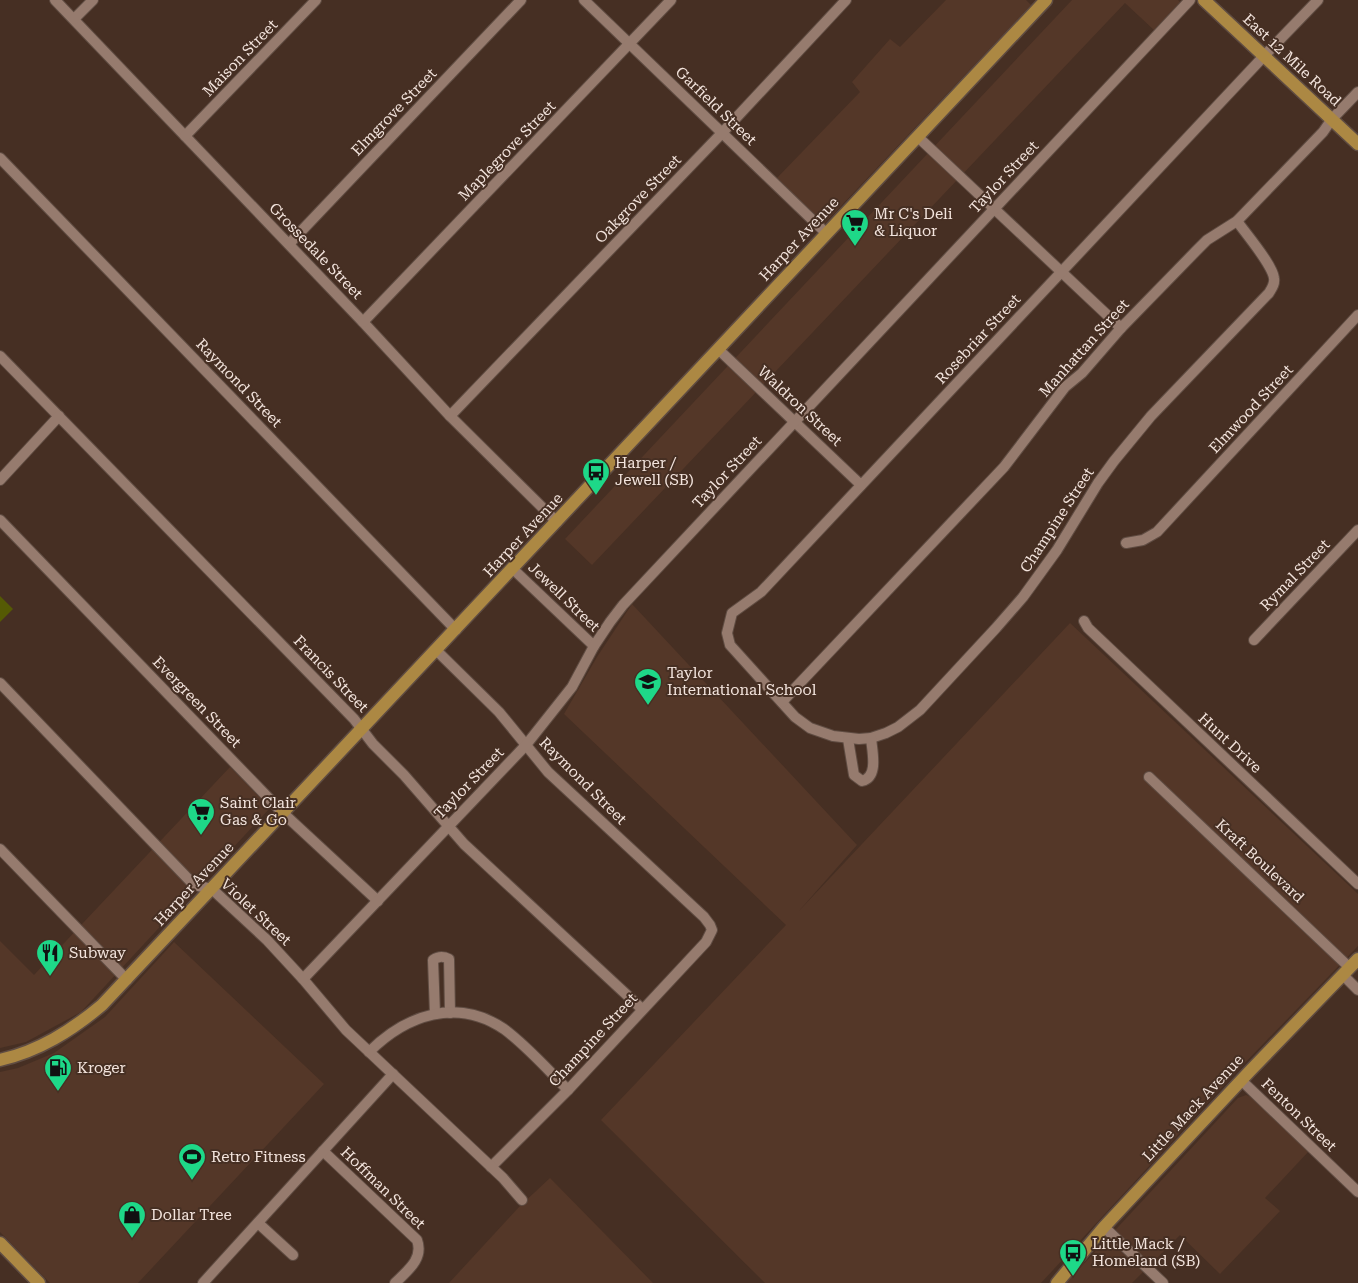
<svg xmlns="http://www.w3.org/2000/svg" width="1358" height="1283" font-family="'Roboto Serif',serif">
<rect width="100%" height="100%" fill="#462f23"/>
<!-- built -->
<g fill="#543728">
<path d="M946,0H1026L1031,5L824,224L776,179L860,92L852,82L890,39L900,47Z"/>
<path d="M1072,0H1178L1180,2L1154,30L1125,3L592,565L565,539Z"/>
<path d="M632,604L857,845L798,912L1070,623L1358,894V946L1238,1070L1041,1283H765L601,1120L786,925L564,714L597,657Z"/>
<path d="M230,767L270,808L81,1012L26,1042L0,1048V941L34,975Z"/>
<path d="M174,942L324,1084L138,1283H50L0,1232V1072L18,1068L54,1053L105,1017Z"/>
<path d="M1246,1095L1253,1098L1309,1151L1265,1198L1280,1211L1220,1274L1180,1235L1132,1283H1066L1238,1098Z"/>
<path d="M550,1178L653,1283H449L519,1207Z"/>
</g>
<!-- green -->
<path fill="#555a04" d="M0,596L13,609L0,622Z"/>
<g fill="none" stroke-linecap="round" stroke-linejoin="round">
<defs>
<g id="minor">
<path d="M55,0L363,322L450,416L557,522"/>
<path d="M584,0L826,233"/>
<path d="M74,19L93,0"/>
<path d="M185,136L316,0"/>
<path d="M918,137L1121,328"/>
<path d="M0,158L456,630"/>
<path d="M1237,221C1246,234 1272,264 1274,278C1275,284 1272,288 1269,293L1151,416L1114,461L1098,483L1057,550L1023,597L996,628L920,710L898,727L886,733L871,738L859,739L833,736L810,728L795,717L730,645L727,633L732,613L761,592L1264,56L1318,0"/>
<path d="M289,244L521,0"/>
<path d="M363,322L671,0"/>
<path d="M718,349L861,485"/>
<path d="M0,356L354,719L373,744L404,775L464,844L642,1009"/>
<path d="M450,416L722,133L846,0"/>
<path d="M0,480L59,416"/>
<path d="M0,520L283,813L378,901"/>
<path d="M1126,543L1143,540L1157,532L1358,315"/>
<path d="M513,569L594,646"/>
<path d="M1084,621L1088,628L1358,884"/>
<path d="M1254,640L1358,530"/>
<path d="M436,650L499,712L548,772L704,917L710,925L712,930L706,942L568,1090L491,1167"/>
<path d="M0,683L194,885L212,889L267,940L303,979L346,1030L503,1178L522,1200"/>
<path d="M782,702L1004,467L1065,387L1082,373L1121,328L1197,250L1207,240L1237,221L1323,132L1332,119L1358,92"/>
<path d="M848,739L854,775L862,781C879,777 872,751 871,738"/>
<path d="M1149,777L1350,968"/>
<path d="M0,849L127,980"/>
<path d="M1343,975L1358,990"/>
<path d="M303,979L526,745L572,687L594,646L610,622L623,605L1190,0"/>
<path d="M435,1014L433,960C439,956 443,956 449,959L450,1013"/>
<path d="M369,1052C406,1015 457,997 504,1029C527,1046 547,1069 568,1090"/>
<path d="M1242,1081L1358,1192"/>
<path d="M323,1151L417,1240C424,1259 407,1271 395,1283"/>
<path d="M258,1223L293,1255"/>
<path d="M1104,1227L1163,1283"/>
<path d="M203,1283L393,1074"/>
</g>
<g id="major">
<path d="M1204,0L1358,144"/>
<path d="M0,1060C39,1051 71,1031 102,1005L1046,0"/>
<path d="M0,1243L39,1283"/>
<path d="M1057,1283L1104,1227L1249,1072L1358,959"/>
</g>
</defs>
<!-- minor casing -->
<use href="#minor" stroke="#5f4c42" stroke-width="12"/>
<!-- major casing -->
<use href="#major" stroke="#5f4c42" stroke-width="15"/>
<!-- minor -->
<use href="#minor" stroke="#967b6e" stroke-width="10"/>
<!-- major -->
<use href="#major" stroke="#ac8843" stroke-width="12"/>
</g>
<!-- icons -->
<defs>
<symbol id="supermarket-pin" viewBox="-11 -11 22 30"><path d="M0 17L-7.5 6A9.5 9.5 0 1 1 7.5 6Z" fill="#1ed888" stroke="#462f23"/><path d="M-6-5.5h2.5l.6 2H6L4.5 2H-2.5L-4.4-4H-6ZM-1.5 3.2a1.3 1.3 0 1 0 .1 0ZM3 3.2a1.3 1.3 0 1 0 .1 0Z" fill="#111"/></symbol>
<symbol id="bus-pin" viewBox="-11 -11 22 30"><path d="M0 17L-7.5 6A9.5 9.5 0 1 1 7.5 6Z" fill="#1ed888" stroke="#462f23"/><path d="M-5-6H5V4H4V6H2V4H-2V6H-4V4H-5ZM-3.5-4V0h7V-4ZM-3.5 1.2v1.5H-2V1.2ZM2 1.2v1.5H3.5V1.2Z" fill="#111"/></symbol>
<symbol id="school-pin" viewBox="-11 -11 22 30"><path d="M0 17L-7.5 6A9.5 9.5 0 1 1 7.5 6Z" fill="#1ed888" stroke="#462f23"/><path d="M0-5L7-2L0 1L-7-2ZM-4 1L0 2.5L4 1V4Q0 6-4 4Z" fill="#111"/></symbol>
<symbol id="restaurant-pin" viewBox="-11 -11 22 30"><path d="M0 17L-7.5 6A9.5 9.5 0 1 1 7.5 6Z" fill="#1ed888" stroke="#462f23"/><path d="M-5-6h1v4h1v-4h1v4h1v-4h1v5L-1.5 .5V6h-2V.5L-5-1ZM5-6V6H3V1.5H1.5Q1.5-4 5-6Z" fill="#111"/></symbol>
<symbol id="fuel-pin" viewBox="-11 -11 22 30"><path d="M0 17L-7.5 6A9.5 9.5 0 1 1 7.5 6Z" fill="#1ed888" stroke="#462f23"/><path d="M-5.5-6h7V0h2V4h1.3V-2.5L3-4.5l.8-.8L6-3V5H2.5V1h-1V6h-7ZM-4.2-4.7v3.2H.2V-4.7Z" fill="#111"/></symbol>
<symbol id="stadium-pin" viewBox="-11 -11 22 30"><path d="M0 17L-7.5 6A9.5 9.5 0 1 1 7.5 6Z" fill="#1ed888" stroke="#462f23"/><path d="M0-5a6.5 5 0 1 0 0 10a6.5 5 0 1 0 0-10ZM-3.5-1.8h7v3.6h-7Z" fill="#111"/></symbol>
<symbol id="shop-pin" viewBox="-11 -11 22 30"><path d="M0 17L-7.5 6A9.5 9.5 0 1 1 7.5 6Z" fill="#1ed888" stroke="#462f23"/><path d="M-5-2.5h2.3a2.7 3.5 0 0 1 5.4 0H5L5.5 6h-11ZM-1.5-2.5h3a1.5 2.3 0 0 0-3 0Z" fill="#111"/></symbol>
</defs>
<g fill-rule="evenodd">
<use href="#supermarket-pin" x="839" y="207" width="32" height="43"/>
<use href="#bus-pin" x="580" y="456" width="32" height="43"/>
<use href="#school-pin" x="632" y="666" width="32" height="43"/>
<use href="#supermarket-pin" x="185" y="796" width="32" height="43"/>
<use href="#restaurant-pin" x="34" y="937" width="32" height="43"/>
<use href="#fuel-pin" x="42" y="1052" width="32" height="43"/>
<use href="#stadium-pin" x="176" y="1141" width="32" height="43"/>
<use href="#shop-pin" x="116" y="1199" width="32" height="43"/>
<use href="#bus-pin" x="1057" y="1237" width="32" height="43"/>
</g>
<g text-anchor="middle" dominant-baseline="central" stroke-width="4" stroke-linejoin="round" paint-order="stroke">
<!-- street labels -->
<g font-size="15" fill="#f3e4dd" stroke="#462f23">
<text transform="translate(240 58) rotate(-46)">Maison Street</text>
<text transform="translate(1292 60) rotate(43)">East 12 Mile Road</text>
<text transform="translate(716 106) rotate(44)">Garfield Street</text>
<text transform="translate(394 112) rotate(-46)">Elmgrove Street</text>
<text transform="translate(507 151) rotate(-46)">Maplegrove Street</text>
<text transform="translate(1004 177) rotate(-47)">Taylor Street</text>
<text transform="translate(638 199) rotate(-46)">Oakgrove Street</text>
<text transform="translate(799 239) rotate(-47)">Harper Avenue</text>
<text transform="translate(316 251) rotate(46)">Grossedale Street</text>
<text transform="translate(978 339) rotate(-47)">Rosebriar Street</text>
<text transform="translate(1084 348) rotate(-48)">Manhattan Street</text>
<text transform="translate(239 383) rotate(46)">Raymond Street</text>
<text transform="translate(800 406) rotate(43)">Waldron Street</text>
<text transform="translate(1251 409) rotate(-47)">Elmwood Street</text>
<text transform="translate(727 472) rotate(-47)">Taylor Street</text>
<text transform="translate(1057 520) rotate(-57)">Champine Street</text>
<text transform="translate(523 535) rotate(-47)">Harper Avenue</text>
<text transform="translate(1295 575) rotate(-46)">Rymal Street</text>
<text transform="translate(564 597) rotate(44)">Jewell Street</text>
<text transform="translate(331 674) rotate(46)">Francis Street</text>
<text transform="translate(197 702) rotate(46)">Evergreen Street</text>
<text transform="translate(1230 743) rotate(43)">Hunt Drive</text>
<text transform="translate(583 781) rotate(45)">Raymond Street</text>
<text transform="translate(469 783) rotate(-46)">Taylor Street</text>
<text transform="translate(1260 861) rotate(43)">Kraft Boulevard</text>
<text transform="translate(194 884) rotate(-47)">Harper Avenue</text>
<text transform="translate(256 912) rotate(43)">Violet Street</text>
<text transform="translate(593 1040) rotate(-47)">Champine Street</text>
<text transform="translate(1193 1108) rotate(-47)">Little Mack Avenue</text>
<text transform="translate(1299 1115) rotate(44)">Fenton Street</text>
<text transform="translate(383 1188) rotate(44)">Hoffman Street</text>
</g>
<!-- poi labels -->
<g font-size="15" fill="#f3e4dd" stroke="#462f23" text-anchor="start">
<text x="874" y="214">Mr C's Deli<tspan x="874" dy="17">&amp; Liquor</tspan></text>
<text x="615" y="463">Harper /<tspan x="615" dy="17">Jewell (SB)</tspan></text>
<text x="667" y="673">Taylor<tspan x="667" dy="17">International School</tspan></text>
<text x="220" y="803">Saint Clair<tspan x="220" dy="17">Gas &amp; Go</tspan></text>
<text x="69" y="953">Subway</text>
<text x="77" y="1068">Kroger</text>
<text x="211" y="1157">Retro Fitness</text>
<text x="151" y="1215">Dollar Tree</text>
<text x="1092" y="1244">Little Mack /<tspan x="1092" dy="17">Homeland (SB)</tspan></text>
</g>
</g>
</svg>
